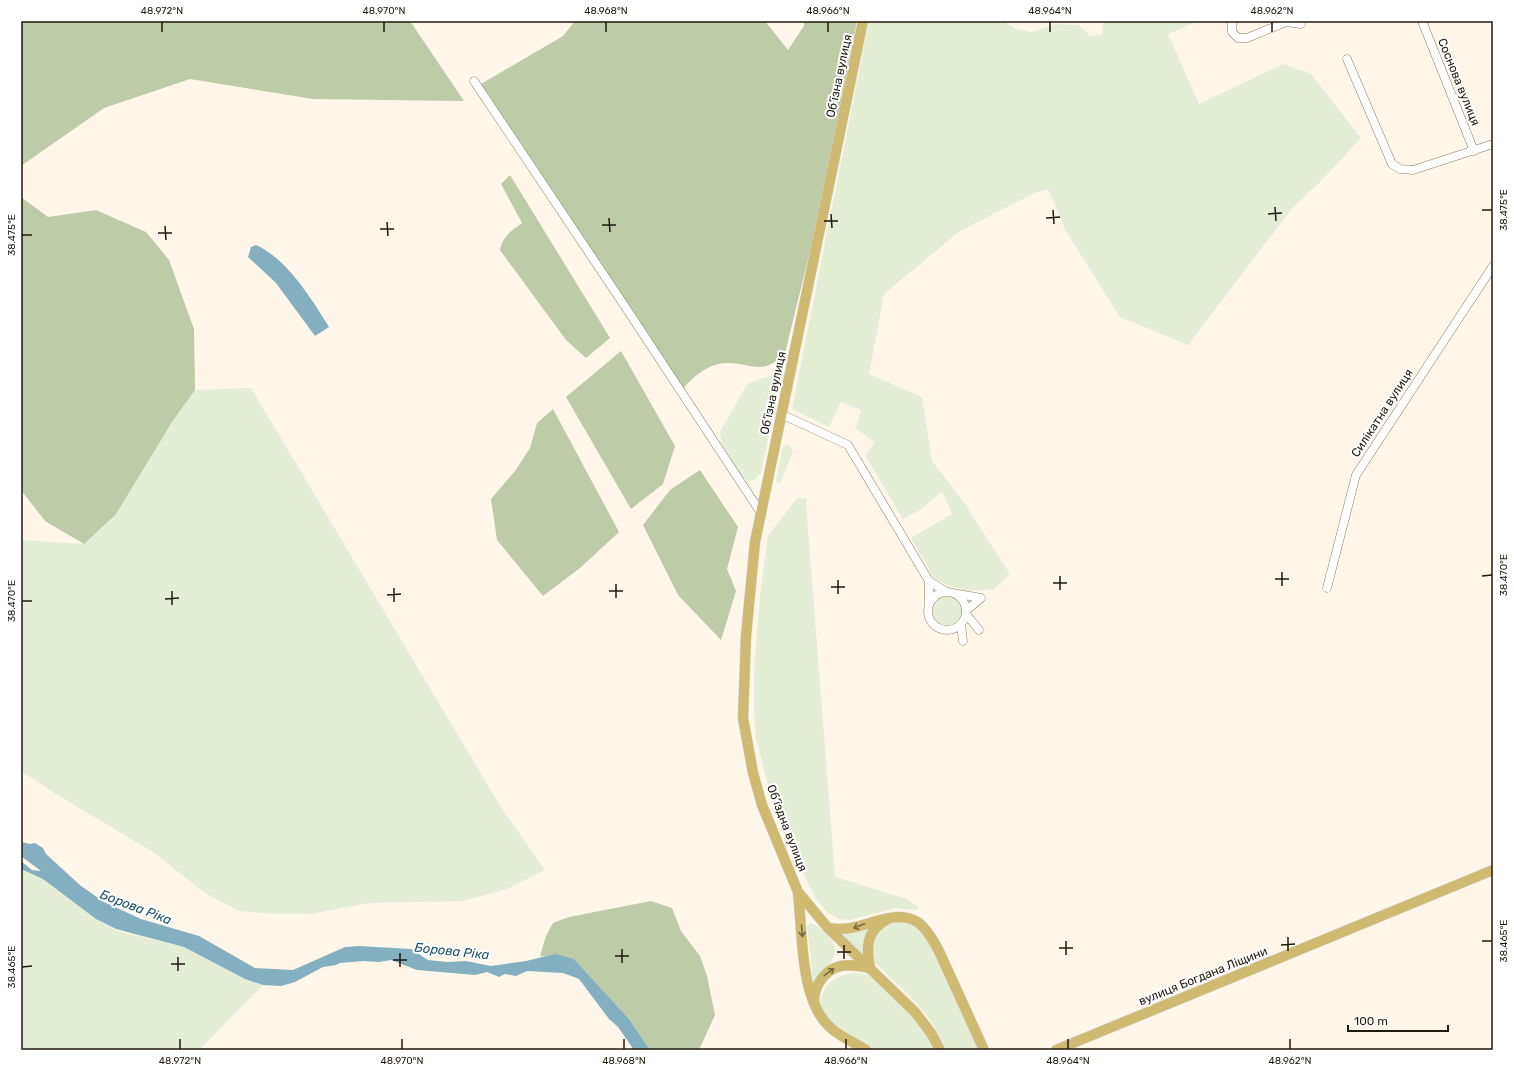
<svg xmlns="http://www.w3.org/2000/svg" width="1514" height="1071" font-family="Rubik,sans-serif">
<rect width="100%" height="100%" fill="#fff6ea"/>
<!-- green -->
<g fill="#e3eed5">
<path d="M869,21H1003L1016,29L1032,32L1055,24L1079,25L1090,36L1102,35L1103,21H1199L1168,34L1199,104L1283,64L1311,74L1361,138L1320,182L1293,207L1188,345L1120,317L1066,231L1048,189L1035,193L960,231L884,294L869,374L922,397L932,461L963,501L1010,574L994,589L969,591L949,586L934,578L911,538L952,514L942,491L920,510L903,519L865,455L875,442L856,429L861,410L841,402L829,427L792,409Z"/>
<path d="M771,376L775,378L779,386L761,473L755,479L750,481L743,478L722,445L720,432L748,383Z"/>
<path d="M251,388L502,809L545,870L507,889L463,901L369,903L310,914H274L239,911L205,893L153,852L59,796L21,771V606L24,603L21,601V540L84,544L154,448L195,390Z"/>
<path d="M785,445H789L793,451L781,481L778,484L776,481L782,449Z"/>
<path d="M797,498L807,499L806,503L835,877L907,899L919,907L915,910L895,908L850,920L839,919L827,912L816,899L787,842L769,789L756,738L754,708V671L760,595L768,536Z"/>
<circle cx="947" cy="610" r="15"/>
<path d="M21,869L43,879L96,919L116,931L184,947L245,979L263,985L199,1050H21Z"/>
<path d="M902,919L915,923L937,952L979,1050H946C931,1012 903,990 874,962C868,937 878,926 902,919Z"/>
<path d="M812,923C819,926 824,932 829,937C845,956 825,968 813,981L807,925Z"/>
<path d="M875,923C867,934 862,942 863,956L842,936Z"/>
<path d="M854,973L867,974L905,1007L927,1035L933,1050C921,1050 879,1053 871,1049C857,1042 827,1024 821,1009C818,1003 822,994 825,989C832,978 842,975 854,973Z"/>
</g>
<!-- forest -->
<g fill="#bdcba6">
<path d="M21,21H410L464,101L313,99L190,79L104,108L21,166Z"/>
<path d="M575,21H765L788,50L804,26V21H857L817,223L785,353C763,376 755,364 728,363C711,362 693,376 683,389L481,84L563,36Z"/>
<path d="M510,175L610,338L586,358L566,340L500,250C503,236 511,231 522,223L501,184Z"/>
<path d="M21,197L48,217L96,210L146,232L169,260L194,329L195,390L172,422L116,514L84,544L45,521L21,490Z"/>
<path d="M621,351L675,446L663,484L631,509L566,397Z"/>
<path d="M553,409L619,532L580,568L543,596L497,540L491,499L515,471L530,448L537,423Z"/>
<path d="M700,470L738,527L727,569L736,591L721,640L678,595L643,525L670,490Z"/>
<path d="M651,901L672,908L681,931L700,956L707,976L715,1015L699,1050H650L629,1019L574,959L540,956L546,936L553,923L569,917Z"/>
</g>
<!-- water -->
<g fill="#84afc1">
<path d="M256,245C286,258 312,299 329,327L315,336L276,283L248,257L251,247Z"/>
<path d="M21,842L30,844L35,843L43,848L46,854L81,886L104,902L141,919L199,936L255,968L293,970L345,947L359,946L411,949L428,960L447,962L466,961L491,966L526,961L555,954L574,959L629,1019L650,1050H634L618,1027L609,1019L579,979L563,973L527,971L516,976L505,974L499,977L487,972L475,975L417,970L391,960L379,962L364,961L340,963L336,965L323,967L295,982L281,986L263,985L245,979L184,947L116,929L96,919L43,879L21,869V861L32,870L41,871L21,856Z"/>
</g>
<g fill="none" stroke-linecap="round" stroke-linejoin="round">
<defs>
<g id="minor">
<path d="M1232,21V32L1238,38H1247L1286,22L1301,24"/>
<path d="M1422,21L1474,151"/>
<path d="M1347,59L1392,164L1400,169L1413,170L1493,144"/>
<path d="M474,81L626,308L761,513"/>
<path d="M781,414L848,445L929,581"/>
<path d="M1327,588L1356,475L1493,266"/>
<circle cx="947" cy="611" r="19"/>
<path d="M958,594L981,598L967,610"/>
<path d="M929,602V581L945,591"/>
<path d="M966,614L979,630"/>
<path d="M961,624L963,641"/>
</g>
<g id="major">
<path d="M863,21L755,542L746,636L743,718L753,773L762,805L798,892L828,928L915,1012L931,1033L940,1050"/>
<path d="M798,894C803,933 799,1002 832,1029C841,1037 855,1043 866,1050"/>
<path d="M828,928C856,933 872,918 899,917C907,917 913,919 919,923C936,938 944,964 954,984C964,1006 974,1028 984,1050"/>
<path d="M870,968C866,948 866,931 886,920"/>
<path d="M814,1001C814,986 825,969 841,966C850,964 860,966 870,968"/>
<path d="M1056,1050L1493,870"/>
</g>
</defs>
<!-- minor casing -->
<use href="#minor" stroke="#8e7b61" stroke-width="9"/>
<!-- major casing -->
<use href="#major" stroke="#d7d6d4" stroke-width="11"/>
<!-- minor -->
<use href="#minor" stroke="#fff" stroke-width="8"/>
<!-- major -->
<use href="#major" stroke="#d0ba71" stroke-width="10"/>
</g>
<!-- one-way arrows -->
<defs><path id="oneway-shaft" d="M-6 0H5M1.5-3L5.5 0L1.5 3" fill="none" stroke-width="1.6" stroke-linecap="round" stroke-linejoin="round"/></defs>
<g stroke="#786a40">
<use href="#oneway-shaft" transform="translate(859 926) rotate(158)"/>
<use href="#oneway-shaft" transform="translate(802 931) rotate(85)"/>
<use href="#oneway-shaft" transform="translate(829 972) rotate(-36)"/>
</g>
<!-- ticks -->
<path fill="none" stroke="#20190e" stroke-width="1.5" d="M162,22V32M384,22V32M606,22V32M828,22V32M1050,22V32M1272,22V32M1275,207L1276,221M1053,210L1054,224M1482,210H1492M831,214L832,228M1268,214L1282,213M609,218L610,232M1046,218L1060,217M824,221H838M387,222L388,236M602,225H616M165,226L166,240M380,229H394M158,233H172M22,235H32M1282,572V586M1060,576V590M1482,576L1492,575M1275,579H1289M838,580V594M1053,583H1067M616,584V598M831,587H845M394,588V602M172,591V605M609,591H623M387,595L401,594M165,599L179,598M22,601H32M1288,937V951M1066,941V955M1482,941H1492M844,945V959M1281,945L1295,944M1059,948H1073M622,949V963M837,952H851M400,953V967M615,956H629M178,957V971M393,960H407M171,964H185M22,967L32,966M180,1039V1049M402,1039V1049M624,1039V1049M846,1039V1049M1068,1039V1049M1290,1039V1049"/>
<g text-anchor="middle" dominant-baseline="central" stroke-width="4" stroke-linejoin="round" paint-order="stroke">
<!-- street labels -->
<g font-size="12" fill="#20190e" stroke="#fff">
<text transform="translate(839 76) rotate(-78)">Об’їзна вулиця</text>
<text transform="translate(1459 82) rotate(68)">Соснова вулиця</text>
<text transform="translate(773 393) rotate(-78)">Об’їзна вулиця</text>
<text transform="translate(1382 413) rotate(-57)">Силікатна вулиця</text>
<text transform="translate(787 828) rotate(69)">Об’їздна вулиця</text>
<text transform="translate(1203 976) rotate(-22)">вулиця Богдана Ліщини</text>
</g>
<!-- water labels -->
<g font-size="13" font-style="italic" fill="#1a5267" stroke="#fff">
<text transform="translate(136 907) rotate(21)">Борова Ріка</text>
<text transform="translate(452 951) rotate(6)">Борова Ріка</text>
</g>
</g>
<!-- border -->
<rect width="1514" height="1071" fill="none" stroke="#ffffff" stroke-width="44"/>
<!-- scale -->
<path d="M1348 1025v6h100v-6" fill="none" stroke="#20190e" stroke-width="2"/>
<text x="1354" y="1025" font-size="12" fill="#20190e" stroke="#ffffff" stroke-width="3" paint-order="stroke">100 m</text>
<rect x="22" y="22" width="1470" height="1027" fill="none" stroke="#20190e" stroke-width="1.5"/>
<g font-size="10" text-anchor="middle" fill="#20190e">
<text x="162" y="14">48.972°N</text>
<text x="384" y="14">48.970°N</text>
<text x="606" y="14">48.968°N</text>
<text x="828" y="14">48.966°N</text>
<text x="1050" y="14">48.964°N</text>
<text x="1272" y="14">48.962°N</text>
<text transform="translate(1503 210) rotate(-90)" y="4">38.475°E</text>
<text transform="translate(11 235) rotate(-90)" y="4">38.475°E</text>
<text transform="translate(1503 575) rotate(-90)" y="4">38.470°E</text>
<text transform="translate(11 601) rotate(-90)" y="4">38.470°E</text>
<text transform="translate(1503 941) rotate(-90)" y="4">38.465°E</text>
<text transform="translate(11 967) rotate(-90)" y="4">38.465°E</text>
<text x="180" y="1064">48.972°N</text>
<text x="402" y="1064">48.970°N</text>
<text x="624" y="1064">48.968°N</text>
<text x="846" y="1064">48.966°N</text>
<text x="1068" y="1064">48.964°N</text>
<text x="1290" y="1064">48.962°N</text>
</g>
</svg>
